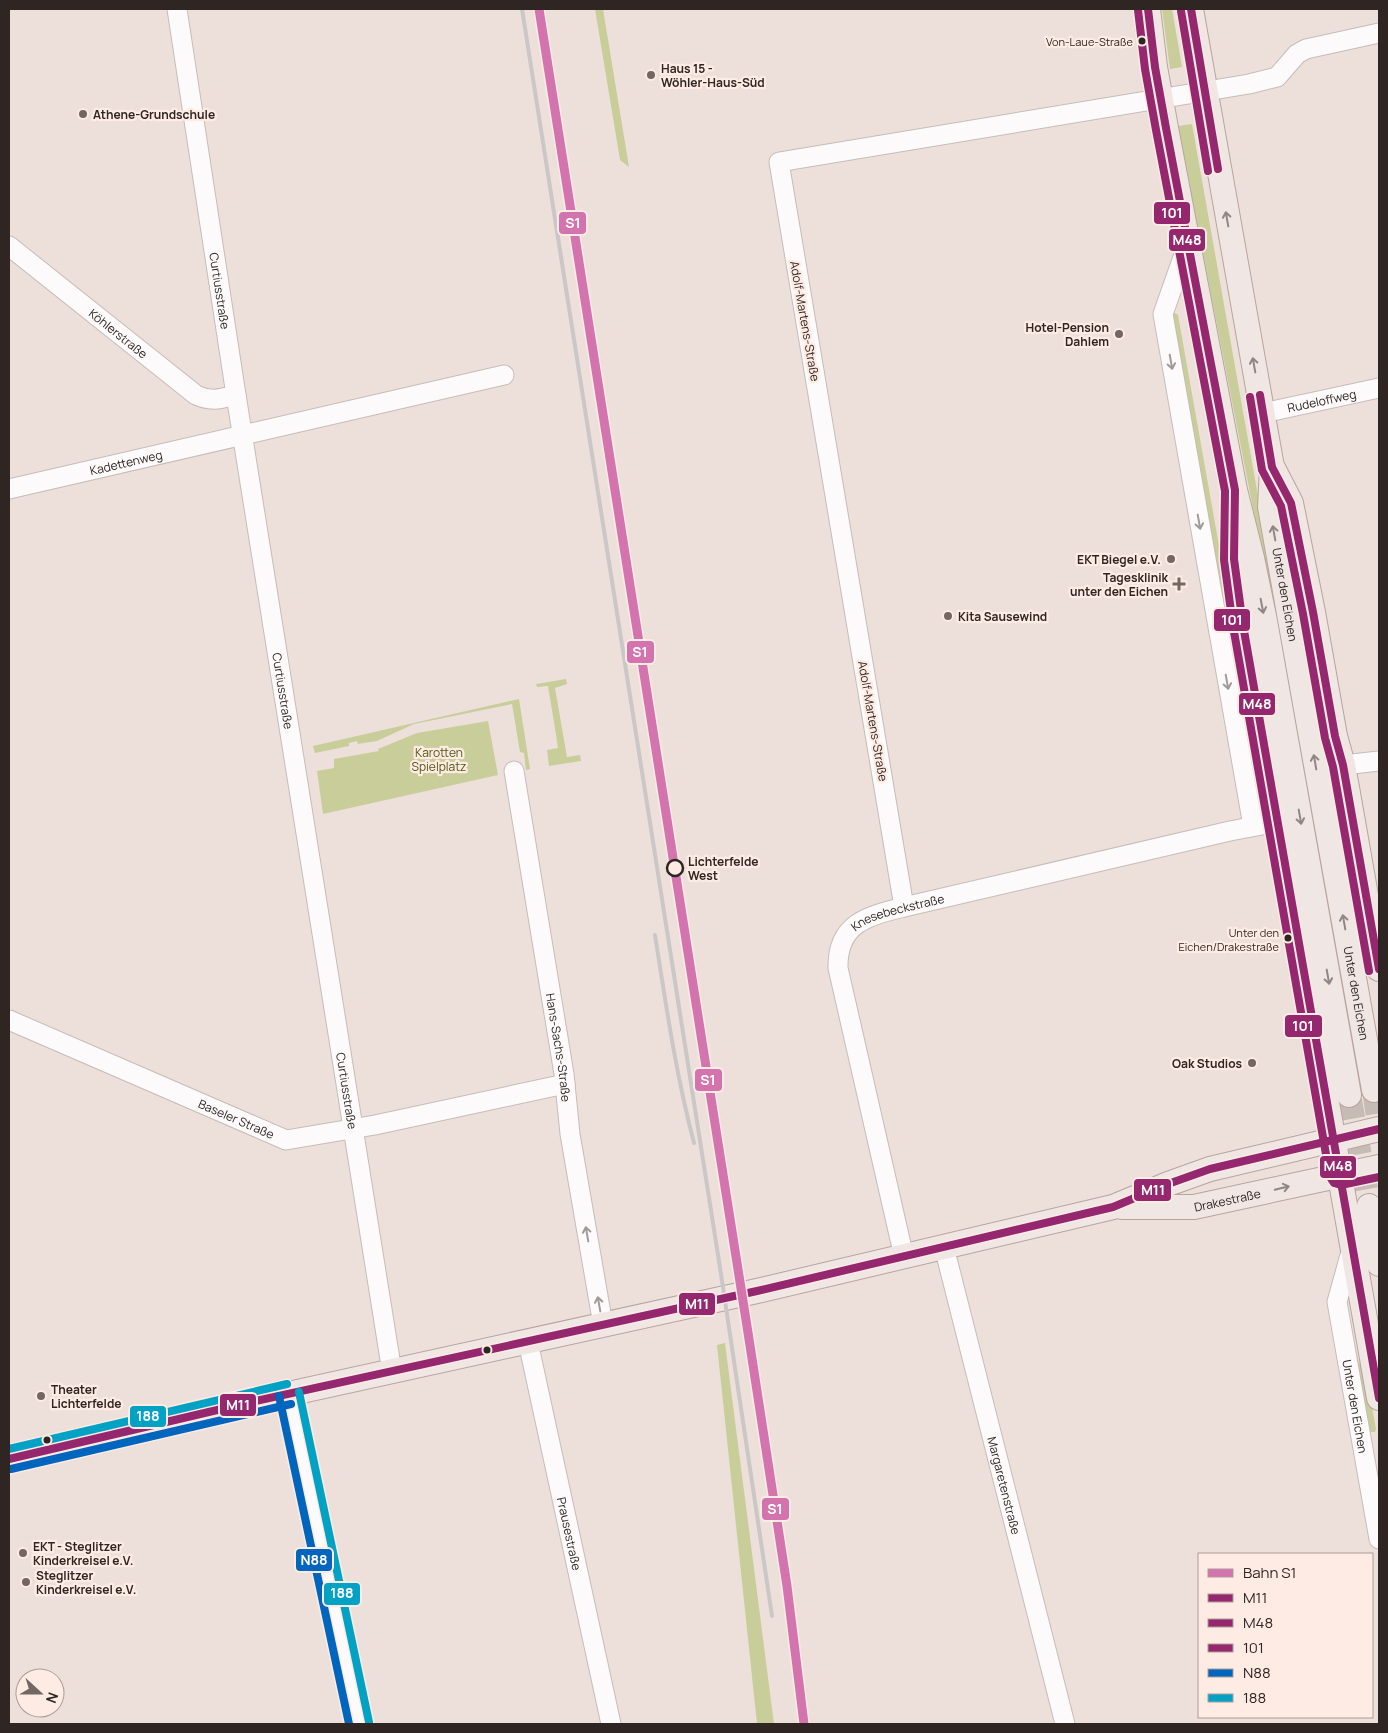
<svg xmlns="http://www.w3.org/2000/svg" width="1388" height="1733" font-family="Manrope,sans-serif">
<rect width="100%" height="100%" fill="#ede0db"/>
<!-- green -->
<g fill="#c9cd9a">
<path d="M595,9H603L629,167L620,160Z"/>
<path d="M1162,9H1172L1182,67L1170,69Z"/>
<path d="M1192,124L1274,586L1269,590L1178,126Z"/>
<path d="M1175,313L1178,315L1266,810L1265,812L1259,808L1171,315Z"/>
<path d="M566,679L567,684L555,688L567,757L580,755L581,761L549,766L547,750L558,748L557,741L548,686L537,687L536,684Z"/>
<path d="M519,699L530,769L526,770L524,753L520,752L512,704L414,724L377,741L358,744L357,741L349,743V746L315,753L313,746Z"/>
<path d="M488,721L498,775L323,814L317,771L334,768V759L379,751L378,749L417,733Z"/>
<path d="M725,1343L774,1724H757L717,1345Z"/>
<path d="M1353,1351H1356L1359,1363L1364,1362L1376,1429L1375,1432H1369Z"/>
</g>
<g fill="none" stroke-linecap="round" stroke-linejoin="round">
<!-- major-tunnel -->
<g stroke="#c7bbb6" stroke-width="24" stroke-dasharray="24 12" stroke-linecap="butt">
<path d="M1374,1090L1379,1123"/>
<path d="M1349,1095L1369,1206"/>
</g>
<defs>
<g id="minor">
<path id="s1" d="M177,9L236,395L392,1372"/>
<path d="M1188,243L1163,314L1253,826"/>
<path id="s2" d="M9,246L196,395C211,402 220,399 236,395"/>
<path id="s3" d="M1263,413L1379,388"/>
<path id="s4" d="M9,489L504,375"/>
<path d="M1343,765L1379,761"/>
<path id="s5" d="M514,771L564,1074L570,1134L603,1325"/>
<path d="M904,907L779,162L1249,84L1277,77L1297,54L1306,49L1379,33"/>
<path id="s6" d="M9,1020L286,1140L375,1125L565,1084"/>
<path id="s7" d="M944,1247L1065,1724"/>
<path id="s8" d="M1352,1248L1337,1302L1379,1539"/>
<path id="s9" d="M904,1257L838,968C837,923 868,916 904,907L1230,831L1277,822"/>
<path id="s10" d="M528,1342L611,1724"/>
<path d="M289,1394L359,1724"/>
</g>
<g id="major">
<path d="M1148,9L1155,67L1166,128L1235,490L1252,558L1265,621L1349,1095"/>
<path id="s11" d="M1191,9L1272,467L1270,507L1374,1090"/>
<path d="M1273,468L1291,503L1313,612L1335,736L1343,765L1379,969"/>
<path d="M1234,522V559L1243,625L1379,1398"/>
<path d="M1369,1206L1379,1264"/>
<path id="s12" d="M1122,1207H1194L1379,1167"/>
<path d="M9,1459L247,1403L757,1291L1113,1207L1168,1184L1210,1169L1379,1129"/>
</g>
</defs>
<!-- minor casing -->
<use href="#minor" stroke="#c6bcb8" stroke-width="21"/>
<!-- major casing -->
<use href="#major" stroke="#b8a49d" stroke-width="26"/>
<!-- minor -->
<use href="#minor" stroke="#fcfafa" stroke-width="19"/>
<!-- major -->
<use href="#major" stroke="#f0e6e4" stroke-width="24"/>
<!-- rail -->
<g stroke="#cbc7c6" stroke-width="4">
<path d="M522,9L721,1274L772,1616"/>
<path d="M655,935C666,1005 676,1075 694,1143"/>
</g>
<defs>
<path id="bus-1" d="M9,1459L247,1403L757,1291L1113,1207L1168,1184L1210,1169L1379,1129"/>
<g id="bus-2">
<path d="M1148,9L1155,67L1166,128L1235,490L1234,559L1243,625L1379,1398"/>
<path d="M1191,9L1218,169"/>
<path d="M1260,395L1272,467L1291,503L1313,612L1335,736L1343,765L1379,969"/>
</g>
<g id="bus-3">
<path d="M1138,10L1145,69L1156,130L1225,491L1224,560L1233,626L1330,1177L1334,1183L1341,1185L1379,1177"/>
<path d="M1181,11L1208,171"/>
<path d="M1250,397L1262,470L1281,506L1303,614L1325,738L1333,767L1369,971"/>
</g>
<g id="bus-4">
<path d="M279,1396L349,1724"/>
<path d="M11,1469L291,1404"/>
</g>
<g id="bus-5">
<path d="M299,1392L369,1722"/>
<path d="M9,1449L287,1384"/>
</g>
</defs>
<!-- bus-1 casing -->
<use href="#bus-1" stroke="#feebe4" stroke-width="11"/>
<!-- bus-2 casing -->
<use href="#bus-2" stroke="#feebe4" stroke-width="11"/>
<!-- bus-3 casing -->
<use href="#bus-3" stroke="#feebe4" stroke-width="11"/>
<!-- bus-4 casing -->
<use href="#bus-4" stroke="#feebe4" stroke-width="11"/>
<!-- bus-5 casing -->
<use href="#bus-5" stroke="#feebe4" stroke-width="11"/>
<!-- bus-1 -->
<use href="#bus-1" stroke="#95276e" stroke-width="8"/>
<!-- bus-2 -->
<use href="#bus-2" stroke="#95276e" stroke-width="8"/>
<!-- bus-3 -->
<use href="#bus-3" stroke="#95276e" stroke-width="8"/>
<!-- bus-4 -->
<use href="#bus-4" stroke="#0065bd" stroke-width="8"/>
<!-- bus-5 -->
<use href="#bus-5" stroke="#02a2c5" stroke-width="8"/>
<defs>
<path id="rail-1" d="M539,9L749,1339L787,1586L804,1724"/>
</defs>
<!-- rail-1 casing -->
<use href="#rail-1" stroke="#feebe4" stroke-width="12"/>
<!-- rail-1 -->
<use href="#rail-1" stroke="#d474ae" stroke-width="9"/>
</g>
<!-- one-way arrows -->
<defs><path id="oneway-shaft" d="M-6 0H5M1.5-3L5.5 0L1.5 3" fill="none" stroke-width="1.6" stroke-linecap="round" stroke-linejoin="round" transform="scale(1.25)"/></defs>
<g stroke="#908684">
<use href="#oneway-shaft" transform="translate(1227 219) rotate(-100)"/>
<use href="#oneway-shaft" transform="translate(1254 365) rotate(-100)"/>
<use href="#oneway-shaft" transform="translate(1274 533) rotate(-100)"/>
<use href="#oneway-shaft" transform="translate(1262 606) rotate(79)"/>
<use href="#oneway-shaft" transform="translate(1315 762) rotate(-100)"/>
<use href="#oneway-shaft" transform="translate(1300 817) rotate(80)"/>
<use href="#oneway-shaft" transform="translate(1344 922) rotate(-100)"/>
<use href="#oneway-shaft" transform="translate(1328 977) rotate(80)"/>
<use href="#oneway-shaft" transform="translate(1282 1188) rotate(-14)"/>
</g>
<g stroke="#a09b99">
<use href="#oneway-shaft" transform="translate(1171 362) rotate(80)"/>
<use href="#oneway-shaft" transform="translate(1199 522) rotate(80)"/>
<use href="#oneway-shaft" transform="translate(1227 682) rotate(80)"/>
<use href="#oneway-shaft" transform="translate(587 1234) rotate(-100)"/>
<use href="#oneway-shaft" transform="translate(599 1304) rotate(-100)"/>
</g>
<!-- markers -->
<g fill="#2f2623" stroke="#feebe4" stroke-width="2">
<circle cx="1142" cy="41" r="4.5"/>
<circle cx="1288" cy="938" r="4.5"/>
<circle cx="487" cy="1350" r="4.5"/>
<circle cx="47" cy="1440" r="4.5"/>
</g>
<g fill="#726763" stroke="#feebe4" stroke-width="2">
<circle cx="651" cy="75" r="5"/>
<circle cx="83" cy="114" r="5"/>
<circle cx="1119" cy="334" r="5"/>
<circle cx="1171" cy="559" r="5"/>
<path d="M1176.5 576.5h5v5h5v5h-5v5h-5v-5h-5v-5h5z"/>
<circle cx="948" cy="616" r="5"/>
<circle cx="1252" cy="1063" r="5"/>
<circle cx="41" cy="1396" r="5"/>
<circle cx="23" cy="1553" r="5"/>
<circle cx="26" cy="1582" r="5"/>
</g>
<circle fill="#feebe4" stroke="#2f2623" stroke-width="2.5" cx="675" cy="868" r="8"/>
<g text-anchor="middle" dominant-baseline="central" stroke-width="4.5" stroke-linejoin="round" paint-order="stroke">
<!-- bus labels -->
<g font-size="11" fill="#2f2623" stroke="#feebe4" text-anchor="end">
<text x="1133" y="41">Von-Laue-Straße</text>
<text x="1279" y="932">Unter den<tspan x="1279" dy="14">Eichen/Drakestraße</tspan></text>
</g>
<!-- poi labels -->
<g font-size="12" font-weight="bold" fill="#2f2623" stroke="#feebe4" text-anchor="start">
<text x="661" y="68">Haus 15 -<tspan x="661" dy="14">Wöhler-Haus-Süd</tspan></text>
<text x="93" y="114">Athene-Grundschule</text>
<text x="1109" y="327" text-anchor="end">Hotel-Pension<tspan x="1109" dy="14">Dahlem</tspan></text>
<text x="1161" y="559" text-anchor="end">EKT Biegel e.V.</text>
<text x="1168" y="577" text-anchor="end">Tagesklinik<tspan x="1168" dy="14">unter den Eichen</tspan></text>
<text x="958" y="616">Kita Sausewind</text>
<text x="1242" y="1063" text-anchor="end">Oak Studios</text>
<text x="51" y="1389">Theater<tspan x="51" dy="14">Lichterfelde</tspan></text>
<text x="33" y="1546">EKT - Steglitzer<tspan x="33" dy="14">Kinderkreisel e.V.</tspan></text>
<text x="36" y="1575">Steglitzer<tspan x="36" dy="14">Kinderkreisel e.V.</tspan></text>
</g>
<!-- street labels -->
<g font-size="12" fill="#2f2623" stroke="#feebe4">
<text stroke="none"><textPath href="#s1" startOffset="285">Curtiusstraße</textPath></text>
<text transform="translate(805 321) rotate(80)">Adolf-Martens-Straße</text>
<text stroke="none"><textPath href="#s2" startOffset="140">Köhlerstraße</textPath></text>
<text stroke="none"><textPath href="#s3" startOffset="60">Rudeloffweg</textPath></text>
<text stroke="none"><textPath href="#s4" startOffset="120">Kadettenweg</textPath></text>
<text stroke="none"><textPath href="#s11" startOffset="594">Unter den Eichen</textPath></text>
<text stroke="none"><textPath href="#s1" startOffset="690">Curtiusstraße</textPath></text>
<text transform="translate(873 721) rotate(80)">Adolf-Martens-Straße</text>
<text stroke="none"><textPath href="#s9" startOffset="389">Knesebeckstraße</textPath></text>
<text stroke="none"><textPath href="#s11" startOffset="999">Unter den Eichen</textPath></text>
<text stroke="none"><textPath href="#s5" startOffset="280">Hans-Sachs-Straße</textPath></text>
<text stroke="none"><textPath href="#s1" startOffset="1095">Curtiusstraße</textPath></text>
<text stroke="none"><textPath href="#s6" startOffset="248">Baseler Straße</textPath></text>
<text stroke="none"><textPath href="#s12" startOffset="106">Drakestraße</textPath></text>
<text stroke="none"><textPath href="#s8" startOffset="162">Unter den Eichen</textPath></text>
<text stroke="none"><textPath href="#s7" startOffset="246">Margaretenstraße</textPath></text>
<text stroke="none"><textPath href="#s10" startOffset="196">Prausestraße</textPath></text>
</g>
<!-- park labels -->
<g font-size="12" fill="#4e5912" stroke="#feebe4">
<text x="439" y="752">Karotten<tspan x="439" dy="14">Spielplatz</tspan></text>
</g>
<!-- stop labels -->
<g font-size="12" font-weight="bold" fill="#2f2623" stroke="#feebe4" text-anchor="start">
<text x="688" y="861">Lichterfelde<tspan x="688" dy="14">West</tspan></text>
</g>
</g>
<g stroke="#feebe4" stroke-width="2">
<rect x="1153" y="201" width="38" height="24" rx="5" fill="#95276e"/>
<rect x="558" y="211" width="29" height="24" rx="5" fill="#d474ae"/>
<rect x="1168" y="228" width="38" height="24" rx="5" fill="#95276e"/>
<rect x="1213" y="608" width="38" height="24" rx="5" fill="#95276e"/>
<rect x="626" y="640" width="29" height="24" rx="5" fill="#d474ae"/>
<rect x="1238" y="692" width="38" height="24" rx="5" fill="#95276e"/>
<rect x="1284" y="1014" width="39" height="24" rx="5" fill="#95276e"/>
<rect x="694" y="1068" width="29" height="24" rx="5" fill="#d474ae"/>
<rect x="1319" y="1155" width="38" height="24" rx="5" fill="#95276e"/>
<rect x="1133" y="1178" width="39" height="24" rx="5" fill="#95276e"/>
<rect x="678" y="1292" width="38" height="24" rx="5" fill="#95276e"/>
<rect x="219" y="1393" width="38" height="24" rx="5" fill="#95276e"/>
<rect x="129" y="1405" width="38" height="23" rx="5" fill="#02a2c5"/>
<rect x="761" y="1497" width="29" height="24" rx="5" fill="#d474ae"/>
<rect x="295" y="1548" width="38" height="24" rx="5" fill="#0065bd"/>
<rect x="323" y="1582" width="38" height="24" rx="5" fill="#02a2c5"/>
</g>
<g font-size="14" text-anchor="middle" font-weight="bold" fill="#fff">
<text x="1172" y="218">101</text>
<text x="573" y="228">S1</text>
<text x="1187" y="245">M48</text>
<text x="1232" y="625">101</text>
<text x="640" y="657">S1</text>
<text x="1257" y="709">M48</text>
<text x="1303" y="1031">101</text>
<text x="708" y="1085">S1</text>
<text x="1338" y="1171">M48</text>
<text x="1153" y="1195">M11</text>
<text x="697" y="1309">M11</text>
<text x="238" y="1410">M11</text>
<text x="148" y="1421">188</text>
<text x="775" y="1514">S1</text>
<text x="314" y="1565">N88</text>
<text x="342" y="1598">188</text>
</g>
<!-- border -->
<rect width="1388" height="1733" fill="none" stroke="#2f2623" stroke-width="20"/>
<!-- legend -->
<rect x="1198" y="1553" width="175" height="165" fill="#feebe4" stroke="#ab9c97"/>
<rect x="1208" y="1569" width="25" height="8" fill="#d474ae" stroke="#ab9c97"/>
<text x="1243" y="1578" font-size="15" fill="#2f2623">Bahn S1</text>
<rect x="1208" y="1594" width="25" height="8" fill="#95276e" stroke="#ab9c97"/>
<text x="1243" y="1603" font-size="15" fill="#2f2623">M11</text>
<rect x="1208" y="1619" width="25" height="8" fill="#95276e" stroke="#ab9c97"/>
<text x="1243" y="1628" font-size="15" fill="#2f2623">M48</text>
<rect x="1208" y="1644" width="25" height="8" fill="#95276e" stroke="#ab9c97"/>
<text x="1243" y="1653" font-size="15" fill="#2f2623">101</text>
<rect x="1208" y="1669" width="25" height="8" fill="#0065bd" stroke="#ab9c97"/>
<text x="1243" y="1678" font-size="15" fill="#2f2623">N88</text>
<rect x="1208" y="1694" width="25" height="8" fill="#02a2c5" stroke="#ab9c97"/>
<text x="1243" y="1703" font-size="15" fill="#2f2623">188</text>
<!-- north arrow -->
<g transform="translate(40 1693) rotate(111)"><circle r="24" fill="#feebe4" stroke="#ab9c97"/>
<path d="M0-4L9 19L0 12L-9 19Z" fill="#726763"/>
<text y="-8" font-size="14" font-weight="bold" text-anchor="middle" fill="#2f2623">N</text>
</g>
</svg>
